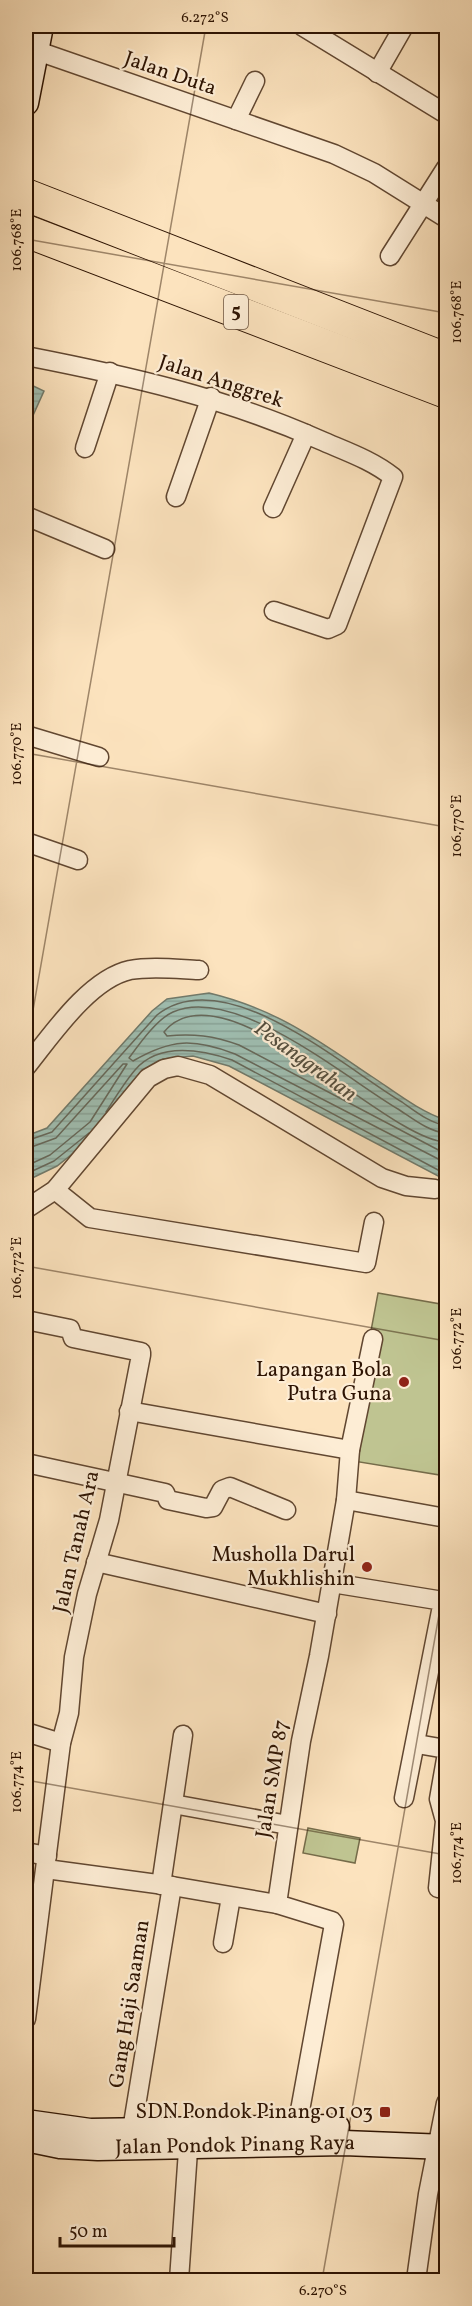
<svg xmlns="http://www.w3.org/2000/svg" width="472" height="2306" font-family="Vollkorn,serif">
<defs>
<pattern id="water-rules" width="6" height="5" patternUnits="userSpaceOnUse" patternTransform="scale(1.5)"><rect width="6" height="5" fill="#9fbeb1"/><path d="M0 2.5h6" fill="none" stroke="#89a297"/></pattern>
</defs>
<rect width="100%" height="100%" fill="#fce3be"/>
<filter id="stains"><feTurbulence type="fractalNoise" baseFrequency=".00333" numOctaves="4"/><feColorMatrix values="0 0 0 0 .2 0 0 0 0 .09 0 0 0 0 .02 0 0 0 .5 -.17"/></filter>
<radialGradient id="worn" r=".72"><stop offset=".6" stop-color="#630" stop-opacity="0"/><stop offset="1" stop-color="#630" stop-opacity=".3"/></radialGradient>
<!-- park -->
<g fill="#bfc491" stroke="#766c4a" stroke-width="1.5">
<path d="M378,1293L446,1305V1476L347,1460Z"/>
<path d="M308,1828L360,1838L355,1863L303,1853Z"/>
</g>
<!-- water -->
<g fill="url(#water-rules)" stroke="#717a6b" stroke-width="1.5">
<path d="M27,383L44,391L26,431V387Z"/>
<path d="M209,993C276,1009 316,1039 371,1076C394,1091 420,1112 446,1120V1176L440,1177L229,1066L193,1056L163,1059L141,1072L100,1132L57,1166L26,1181V1136L47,1128L152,1011L167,999Z"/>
</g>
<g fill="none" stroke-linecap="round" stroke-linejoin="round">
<!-- shore -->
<g stroke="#66685a" stroke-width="1.5">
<path d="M106,1112C115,1098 124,1083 135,1070C159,1042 202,1050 232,1060L440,1171H446"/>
<path d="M446,1133C429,1132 412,1118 398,1109C347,1079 235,984 173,1012C157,1019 140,1043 129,1058L133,1061C171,1039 193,1038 235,1054L446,1163"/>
<path d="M26,1141L52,1132L157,1015C225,961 343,1067 402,1102C415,1111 431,1124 446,1125"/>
<path d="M446,1142C385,1140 223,960 164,1032L167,1036C193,1033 214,1036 239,1045L446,1154"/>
<path d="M26,1149L56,1138L123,1064H127L90,1122L50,1155L26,1166"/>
<path d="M26,1174L54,1161L89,1133"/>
</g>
<defs>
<g id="minor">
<path d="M302,26L446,114"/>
<path d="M26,47L334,154L374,173L446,218"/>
<path d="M377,73L404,26"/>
<path d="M236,120L255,81"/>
<path d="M390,256L446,168"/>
<path d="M26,356C129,376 223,397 320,440C345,451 372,460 393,477L337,625L328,629L274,611"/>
<path d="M85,448L110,372"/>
<path d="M176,497L211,397"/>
<path d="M273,508L306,434"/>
<path d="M26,516L105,549"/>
<path d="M26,735L99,757"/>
<path d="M26,842L78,860"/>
<path d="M26,1067C51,1036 89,979 130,970C151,966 177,969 199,970"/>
<path d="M55,1190L90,1218L366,1263L374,1222"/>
<path d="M26,1209L55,1190L148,1078L164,1069L178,1066L210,1075L382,1178L406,1186L435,1189"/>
<path d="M26,1320L70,1329L73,1338L141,1352V1355L109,1520L87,1594L74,1657L69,1713L61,1743L26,2019"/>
<path d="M129,1411L350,1450"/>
<path d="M26,1463L165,1493L168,1500L206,1508L213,1507L222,1490L230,1487L286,1510"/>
<path d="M346,1500L446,1518"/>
<path d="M96,1562L327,1614"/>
<path d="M332,1583L443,1601L404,1798"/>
<path d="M26,1732L61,1743"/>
<path d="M417,1744L446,1749"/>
<path d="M173,1804L288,1825"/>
<path d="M26,1852L47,1856"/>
<path d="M46,1869L172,1886L277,1904"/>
<path d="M161,1885L183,1735"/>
<path d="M438,1888L445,1821L439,1799L446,1759"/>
<path d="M223,1943L231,1897"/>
<path d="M297,2127L334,1924L332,1921L277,1904L301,1741L319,1656L346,1500L350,1450L373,1339"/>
<path d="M132,2130L172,1886"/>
<path d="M179,2280L189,2136"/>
<path d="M416,2280L428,2194L446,2103"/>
</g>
<g id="secondary">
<path d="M26,103L41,26"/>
<path d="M26,2122L90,2131L337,2127"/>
<path id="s1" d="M26,2139L60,2146L98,2148L344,2143L446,2147"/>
</g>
<g id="motorway">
<path d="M26,195L446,359"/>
<path d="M26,231L446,392"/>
</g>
</defs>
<!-- minor casing -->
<use href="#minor" stroke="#614731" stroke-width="21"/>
<!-- secondary casing -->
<use href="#secondary" stroke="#2d1302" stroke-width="27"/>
<!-- motorway casing -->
<use href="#motorway" stroke="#2d1302" stroke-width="34"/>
<!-- minor -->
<use href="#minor" stroke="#fdedd5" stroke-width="18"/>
<!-- secondary -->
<use href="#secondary" stroke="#fdedd5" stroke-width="24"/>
<!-- motorway -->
<use href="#motorway" stroke="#fce3be" stroke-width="32"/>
</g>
<!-- ticks -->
<path fill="none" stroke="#2d1302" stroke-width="1.5" stroke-opacity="0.45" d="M26,239L446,313M26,753L446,827M26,1050L206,26M26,1266L446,1341M26,1780L446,1855M322,2280L446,1575"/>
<!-- markers -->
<g fill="#8f2418" stroke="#fdedd5" stroke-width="2">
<circle cx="404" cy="1382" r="6"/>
<circle cx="367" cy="1567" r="6"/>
<rect x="379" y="2106" width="12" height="12" rx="3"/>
</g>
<g text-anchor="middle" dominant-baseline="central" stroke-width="4.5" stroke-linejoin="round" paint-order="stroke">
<!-- shield labels -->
<rect fill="#fdedd5" stroke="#6b5441" stroke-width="1.5" x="224" y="295" width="24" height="34" rx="4.5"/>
<g font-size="20" font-weight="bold" fill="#2d1302">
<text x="236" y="312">5</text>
</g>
<!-- street labels -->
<g font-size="21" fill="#2d1302" stroke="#fdedd5">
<text transform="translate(170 74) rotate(19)">Jalan Duta</text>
<text transform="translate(221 382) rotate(18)">Jalan Anggrek</text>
<text transform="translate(77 1542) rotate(-77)">Jalan Tanah Ara</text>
<text transform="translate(273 1779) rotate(-81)">Jalan SMP 87</text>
<text transform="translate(130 2004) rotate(-81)">Gang Haji Saaman</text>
<text stroke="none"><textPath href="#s1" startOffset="210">Jalan Pondok Pinang Raya</textPath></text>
</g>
<!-- poi labels -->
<g font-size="21" fill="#2d1302" stroke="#fdedd5" text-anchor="end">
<text x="392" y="1370">Lapangan Bola<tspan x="392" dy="24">Putra Guna</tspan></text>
<text x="355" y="1555">Musholla Darul<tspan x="355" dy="24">Mukhlishin</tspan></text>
<text x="373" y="2112">SDN Pondok Pinang 01 03</text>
</g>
<!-- water labels -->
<g font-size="22" font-style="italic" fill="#554f3f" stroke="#fdedd5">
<text transform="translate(305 1062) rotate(36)">Pesanggrahan</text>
</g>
</g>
<!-- margin -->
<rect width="472" height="2306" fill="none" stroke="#fce3be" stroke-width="66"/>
<!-- scale -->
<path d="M60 2237v9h114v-9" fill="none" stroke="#2d1302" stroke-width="3"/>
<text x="69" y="2237" font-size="18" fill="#2d1302" stroke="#fdedd5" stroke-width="4.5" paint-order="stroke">50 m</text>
<rect x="33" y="33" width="406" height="2240" fill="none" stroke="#2d1302" stroke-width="2"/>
<g font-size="15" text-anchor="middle" fill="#2d1302">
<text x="205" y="22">6.272°S</text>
<text transform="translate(16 240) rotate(-90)" y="5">106.768°E</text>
<text transform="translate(456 312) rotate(-90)" y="5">106.768°E</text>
<text transform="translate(16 754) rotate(-90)" y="5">106.770°E</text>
<text transform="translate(456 826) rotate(-90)" y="5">106.770°E</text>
<text transform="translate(16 1268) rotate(-90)" y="5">106.772°E</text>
<text transform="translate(456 1339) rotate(-90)" y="5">106.772°E</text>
<text transform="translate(16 1782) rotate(-90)" y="5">106.774°E</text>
<text transform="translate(456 1853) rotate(-90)" y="5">106.774°E</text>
<text x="323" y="2295">6.270°S</text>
</g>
<rect width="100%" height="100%" filter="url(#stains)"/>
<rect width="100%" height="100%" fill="url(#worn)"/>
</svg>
